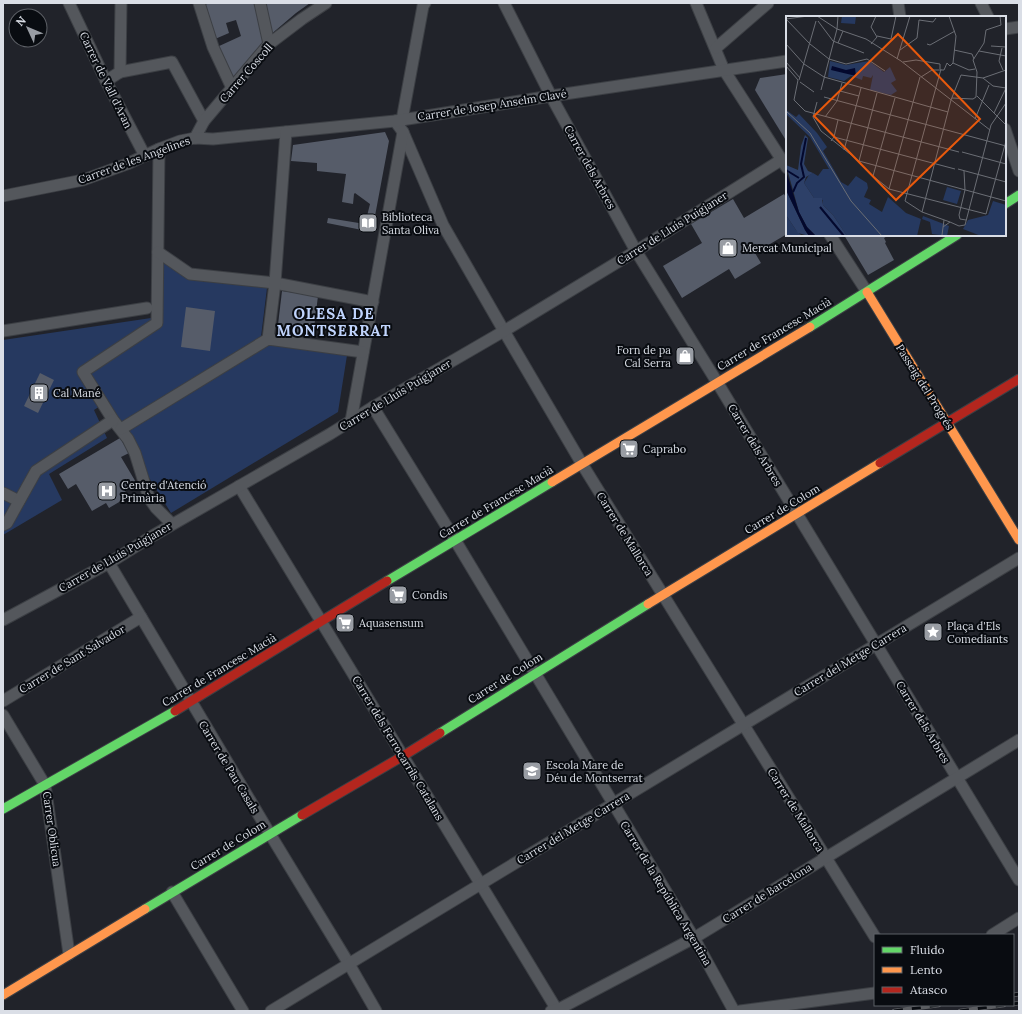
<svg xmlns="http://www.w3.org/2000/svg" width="1022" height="1014" font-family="Lora,serif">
<rect width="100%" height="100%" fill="#21232a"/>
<!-- green -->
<path fill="#263960" d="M153,253L186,273L267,288L261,337L348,349L338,412L171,513L103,404L94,410L107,438L49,474L62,500L3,535V340L151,318Z"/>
<!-- building -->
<g fill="#565c69">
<path d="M212,3H257L265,41L232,80L217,47L241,36L236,20L226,23L229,33L215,39L203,5Z"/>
<path d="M262,3H310L296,13L269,36Z"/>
<path d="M787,74V142L755,90L760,78Z"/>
<path d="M385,132L389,141L372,232L327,223L328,218L365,224L370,204L355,193L354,194L353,204L342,202L346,174L317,171V163L291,161L293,145Z"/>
<path d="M784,194L787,199V234L755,253L761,263L735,279L729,269L682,298L663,266L702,243L691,224L733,199L744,218Z"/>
<path d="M844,235H889L884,238L886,242L885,243L894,260L868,275Z"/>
<path d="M282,291L318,296L313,336L277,333Z"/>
<path d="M186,307L215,311L210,351L181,347Z"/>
<path d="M40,373L54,380L38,413L24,406Z"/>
<path d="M120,438L129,453L121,457L137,484L123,493L126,498L109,508L106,503L92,511L76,484L68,489L59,474Z"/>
</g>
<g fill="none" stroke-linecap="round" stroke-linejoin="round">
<defs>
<g id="street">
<path d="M69,3L106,81L145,156"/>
<path d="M199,3L213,47L232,88"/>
<path d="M260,3L269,44"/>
<path d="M504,3L551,96L636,251L717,382L1019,880"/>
<path d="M696,3L724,70L787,168"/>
<path d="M898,3L900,17"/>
<path d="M981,3L988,17"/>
<path d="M1005,29L1019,27"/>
<path d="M716,48L768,3"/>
<path d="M120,72L172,62L204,121"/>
<path d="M106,81L120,72L121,3"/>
<path d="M402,120L423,6L425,3"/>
<path d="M395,121L403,132L443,225L504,331L582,464L875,937"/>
<path d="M1005,129L1019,171"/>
<path d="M195,138L204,121L269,44L302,19L326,3"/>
<path d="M159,149L157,323L83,372L113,420L128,439L135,453L149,498L156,508L172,524"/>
<path d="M3,196L83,180L127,164L159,149L180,141L195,138L213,139L395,121L551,96L787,61"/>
<path d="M830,235L867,292"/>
<path d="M158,252L190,274L275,283L373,302"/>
<path d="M3,331L147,308"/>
<path d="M268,339L275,283L286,132"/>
<path d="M373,407L455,540L694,938L734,1011"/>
<path d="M351,421L403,132"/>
<path d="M121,429L268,339L363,352"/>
<path d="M239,486L557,1010"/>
<path d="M3,493L19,501"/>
<path d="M3,525L7,523L36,471L113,420"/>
<path d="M109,563L270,834L349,964L376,1011"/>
<path d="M3,620L109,563L154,535L330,434L373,407L504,331L636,251L781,160"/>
<path d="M3,701L141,617"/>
<path d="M3,715L45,785L69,954"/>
<path d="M172,892L243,1011"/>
<path d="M992,935L1019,918"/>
<path d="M271,1011L1019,558"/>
<path d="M551,1011L557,1010L694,938L1019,740"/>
<path d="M740,1011L875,993"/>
</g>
<g id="fast">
<path d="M1005,204L1019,195"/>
<path d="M810,327L957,235"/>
<path d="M387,581L552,482"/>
<path d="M440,733L648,604"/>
<path d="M3,809L175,711"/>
<path d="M145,909L302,815"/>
</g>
<g id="slow">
<path d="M867,292L1019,540"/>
<path d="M552,482L810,327"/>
<path d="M648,604L880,463"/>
<path d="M3,995L145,909"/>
</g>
<g id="jam">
<path d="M880,463L1019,379"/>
<path d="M175,711L387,581"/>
<path d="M302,815L403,756L440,733"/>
</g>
</defs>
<!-- street casing -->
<use href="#street" stroke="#3c3f44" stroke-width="13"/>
<!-- fast casing -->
<use href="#fast" stroke="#3c3f44" stroke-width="11"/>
<!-- slow casing -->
<use href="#slow" stroke="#3c3f44" stroke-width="11"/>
<!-- jam casing -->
<use href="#jam" stroke="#3c3f44" stroke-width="11"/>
<!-- street -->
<use href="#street" stroke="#54575c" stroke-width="11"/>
<!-- fast -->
<use href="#fast" stroke="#63d668" stroke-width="9"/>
<!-- slow -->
<use href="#slow" stroke="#ff974d" stroke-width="9"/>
<!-- jam -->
<use href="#jam" stroke="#b3261e" stroke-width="9"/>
<defs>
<g id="rail">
<path d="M1013,995L1019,994"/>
<path d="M1013,1004L1019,1003"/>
<path d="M894,1011L939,1005"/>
<path d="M960,1011L1004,1005"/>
</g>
</defs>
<!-- rail casing -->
<use href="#rail" stroke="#5b5d61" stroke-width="4.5"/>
<!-- rail -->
<use href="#rail" stroke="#090c11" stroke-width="3" stroke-dasharray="9" stroke-linecap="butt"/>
</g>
<!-- icons -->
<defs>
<symbol id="library-square" viewBox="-11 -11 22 22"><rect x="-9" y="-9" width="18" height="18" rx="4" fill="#999da4" stroke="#090c11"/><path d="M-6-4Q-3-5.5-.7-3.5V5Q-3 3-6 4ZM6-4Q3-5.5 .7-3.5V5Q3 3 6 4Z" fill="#fff"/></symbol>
<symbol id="shop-square" viewBox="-11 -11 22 22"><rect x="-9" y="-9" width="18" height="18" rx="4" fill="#999da4" stroke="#090c11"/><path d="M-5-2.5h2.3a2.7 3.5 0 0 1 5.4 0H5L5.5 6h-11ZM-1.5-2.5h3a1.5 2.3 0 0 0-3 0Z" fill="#fff"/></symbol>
<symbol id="building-square" viewBox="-11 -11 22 22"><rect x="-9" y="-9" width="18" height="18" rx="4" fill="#999da4" stroke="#090c11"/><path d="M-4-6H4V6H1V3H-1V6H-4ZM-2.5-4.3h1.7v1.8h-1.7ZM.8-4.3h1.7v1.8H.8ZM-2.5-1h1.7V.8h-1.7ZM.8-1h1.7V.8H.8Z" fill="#fff"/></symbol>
<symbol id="supermarket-square" viewBox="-11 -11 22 22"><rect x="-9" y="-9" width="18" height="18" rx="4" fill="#999da4" stroke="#090c11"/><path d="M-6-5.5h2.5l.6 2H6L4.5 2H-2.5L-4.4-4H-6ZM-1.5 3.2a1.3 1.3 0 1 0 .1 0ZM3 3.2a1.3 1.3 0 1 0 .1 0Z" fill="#fff"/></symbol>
<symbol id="hospital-square" viewBox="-11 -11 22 22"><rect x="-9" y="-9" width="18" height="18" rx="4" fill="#999da4" stroke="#090c11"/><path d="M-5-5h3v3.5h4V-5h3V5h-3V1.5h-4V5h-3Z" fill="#fff"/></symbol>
<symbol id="sight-square" viewBox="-11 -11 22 22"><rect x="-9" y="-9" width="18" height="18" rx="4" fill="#999da4" stroke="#090c11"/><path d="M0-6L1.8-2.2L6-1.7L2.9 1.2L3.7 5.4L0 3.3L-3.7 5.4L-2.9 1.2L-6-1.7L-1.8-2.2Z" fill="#fff"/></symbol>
<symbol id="school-square" viewBox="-11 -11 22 22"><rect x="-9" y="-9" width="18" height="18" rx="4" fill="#999da4" stroke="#090c11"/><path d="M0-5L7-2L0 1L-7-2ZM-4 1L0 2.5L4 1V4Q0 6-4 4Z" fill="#fff"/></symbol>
</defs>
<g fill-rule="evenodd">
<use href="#library-square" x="357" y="212" width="22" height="22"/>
<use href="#shop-square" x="717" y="237" width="22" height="22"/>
<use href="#shop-square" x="674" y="345" width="22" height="22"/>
<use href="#building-square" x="28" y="382" width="22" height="22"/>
<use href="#supermarket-square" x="618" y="438" width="22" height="22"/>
<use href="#hospital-square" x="96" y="480" width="22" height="22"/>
<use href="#supermarket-square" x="387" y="584" width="22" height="22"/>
<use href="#supermarket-square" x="334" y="612" width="22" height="22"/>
<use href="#sight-square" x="922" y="621" width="22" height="22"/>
<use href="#school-square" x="521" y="760" width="22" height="22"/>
</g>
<g text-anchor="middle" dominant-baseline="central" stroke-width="4" stroke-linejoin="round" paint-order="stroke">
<!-- street labels -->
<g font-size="11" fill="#dadee6" stroke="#090c11">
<text transform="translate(246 73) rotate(-49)">Carrer Coscoll</text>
<text transform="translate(106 80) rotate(64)">Carrer de Vall d'Aran</text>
<text transform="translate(492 105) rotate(-9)">Carrer de Josep Anselm Clavé</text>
<text transform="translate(134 160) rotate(-20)">Carrer de les Angelines</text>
<text transform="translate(590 167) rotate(61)">Carrer dels Arbres</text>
<text transform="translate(672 228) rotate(-32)">Carrer de Lluís Puigjaner</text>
<text transform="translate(774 334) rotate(-31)">Carrer de Francesc Macià</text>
<text transform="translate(925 387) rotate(58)">Passeig del Progrés</text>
<text transform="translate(395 395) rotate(-31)">Carrer de Lluís Puigjaner</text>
<text transform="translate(755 445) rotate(59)">Carrer dels Arbres</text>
<text transform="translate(496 502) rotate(-31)">Carrer de Francesc Macià</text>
<text transform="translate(782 509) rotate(-31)">Carrer de Colom</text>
<text transform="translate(625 534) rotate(58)">Carrer de Mallorca</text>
<text transform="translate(115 557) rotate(-30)">Carrer de Lluís Puigjaner</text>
<text transform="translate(72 659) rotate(-31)">Carrer de Sant Salvador</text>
<text transform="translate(850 660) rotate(-31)">Carrer del Metge Carrera</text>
<text transform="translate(219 670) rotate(-31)">Carrer de Francesc Macià</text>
<text transform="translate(505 678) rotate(-32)">Carrer de Colom</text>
<text transform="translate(923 722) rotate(59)">Carrer dels Arbres</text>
<text transform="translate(398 748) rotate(59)">Carrer dels Ferrocarrils Catalans</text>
<text transform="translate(229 767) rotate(59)">Carrer de Pau Casals</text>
<text transform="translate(796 810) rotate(58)">Carrer de Mallorca</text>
<text transform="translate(573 828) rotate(-31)">Carrer del Metge Carrera</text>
<text transform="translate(52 829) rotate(82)">Carrer Oblicua</text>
<text transform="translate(228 845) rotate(-31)">Carrer de Colom</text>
<text transform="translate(666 893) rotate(59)">Carrer de la República Argentina</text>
<text transform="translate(767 893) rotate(-32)">Carrer de Barcelona</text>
</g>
<!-- poi labels -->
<g font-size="11" fill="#dadee6" stroke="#090c11" text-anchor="start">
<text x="382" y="217">Biblioteca<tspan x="382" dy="13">Santa Oliva</tspan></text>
<text x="742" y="248">Mercat Municipal</text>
<text x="671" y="350" text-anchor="end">Forn de pa<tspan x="671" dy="13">Cal Serra</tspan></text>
<text x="53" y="393">Cal Mané</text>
<text x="643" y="449">Caprabo</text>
<text x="121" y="485">Centre d'Atenció<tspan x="121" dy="13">Primària</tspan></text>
<text x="412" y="595">Condis</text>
<text x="359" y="623">Aquasensum</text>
<text x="947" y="626">Plaça d'Els<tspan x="947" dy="13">Comediants</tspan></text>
<text x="546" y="765">Escola Mare de<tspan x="546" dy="13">Déu de Montserrat</tspan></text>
</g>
<!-- district labels -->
<g font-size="15" font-weight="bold" letter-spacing="1" fill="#c0d4fd" stroke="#090c11">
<text x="334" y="313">OLESA DE<tspan x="334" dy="17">MONTSERRAT</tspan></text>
</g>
</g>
<!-- overview -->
<g transform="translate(786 16)">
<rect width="220" height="220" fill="#21232a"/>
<path d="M56,0H70L69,8L55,7ZM44,45L60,49L83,45L98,56L104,51L110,64L105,67L111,75L105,79L84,74L87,59L85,62L77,60L76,64L65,60L58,65L42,61ZM0,94L10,101L13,98L31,117L41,131L37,135L55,166L62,170L70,160L81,167L82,172L78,181L85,184L83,188L96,196L102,181L120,197L135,203L131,220H61L47,199L37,189V184L28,182L18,167L23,159L27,157L32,160L37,153H43L24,121L0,98ZM161,171L175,175L171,188L157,184ZM207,185L220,189V220H195L177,213L182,204L202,199ZM0,199L10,214L16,220H0ZM137,200L163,210L161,220L146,218L144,206L136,203Z" fill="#263960"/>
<path d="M19,119L22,122L18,148L22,155L27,157L20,161L18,167L28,182H36L37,189L47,199L61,220H30L21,211L13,196L0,149L12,154L15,130ZM0,174L19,214L23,220L12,217L0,199Z" fill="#2d4068"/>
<path d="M46,50L60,54L69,52L70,60L45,54ZM0,155L13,196L21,211L30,220H23L19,214L0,174Z" fill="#03082d"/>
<path fill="none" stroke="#03082d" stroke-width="2" d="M0,154L13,162M7,176L11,167L18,161L15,148L20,122M34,191L58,220"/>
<path fill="none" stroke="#6b6e75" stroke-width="1" d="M31,0L51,13L80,23L115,45L204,114M0,3L24,28L43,43L60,48L81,43L99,55M0,3L22,0M32,5L47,25L78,37M91,20L105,23L110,0M52,27L57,15M0,28L18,48L38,61L162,96M85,28L91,21L85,11L90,0M141,28L144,29L169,15M205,30L220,31M216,32L213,45L217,54M114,34L131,22L133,4L147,6L150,2M168,34L186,38L188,43M193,35L220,40M111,43L124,0M0,46L14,62M117,46L130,44L154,48V53M167,47L183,54L189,53M0,50L12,64M155,53L119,185L136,196L164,206M135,61L146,54H158L161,47L164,50L167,47L170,20L163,0M197,62L220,54M12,64L8,84L19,95L173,136M13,64L30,5M14,66L28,76M35,74L51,13L52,0M54,75L73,80M191,80L220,109M38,81L220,130M109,82L87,160L103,173L200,198L220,125M166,82L187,83L190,81L191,56L187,44L198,27L200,14L215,9L214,0M31,86L27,101L35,115L73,145L220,185M0,95L24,117L65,185L96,220M208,97L220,72M39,101L51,85L56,67M189,103L203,69M48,121L52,104M45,125L48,121L169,153M58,134L75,72M176,136L220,148M73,145L91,77M172,153L220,166M178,155L179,174L173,199L174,203L180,204M103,173L134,61M136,196L165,84L175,59L197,62L207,70L220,72M157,211L164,206L173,210L179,209L205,109L220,87M156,219L158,204"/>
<path fill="#e8590c" fill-opacity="0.15" stroke="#e8590c" stroke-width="2" d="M112,18L194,103L110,184L28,100Z"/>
<rect width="220" height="220" fill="none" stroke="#dadee6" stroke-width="2"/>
</g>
<!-- border -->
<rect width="1022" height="1014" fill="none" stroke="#dadee6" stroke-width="8"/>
<!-- legend -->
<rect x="874" y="934" width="140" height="72" fill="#090c11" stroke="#5d6066"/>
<rect x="882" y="947" width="20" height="6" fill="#63d668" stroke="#5d6066"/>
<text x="910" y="954" font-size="12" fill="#dadee6">Fluido</text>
<rect x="882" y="967" width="20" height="6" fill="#ff974d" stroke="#5d6066"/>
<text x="910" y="974" font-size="12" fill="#dadee6">Lento</text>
<rect x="882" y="987" width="20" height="6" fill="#b3261e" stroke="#5d6066"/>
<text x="910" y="994" font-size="12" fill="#dadee6">Atasco</text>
<!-- north arrow -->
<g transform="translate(28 28) rotate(314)"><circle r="19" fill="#090c11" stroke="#5d6066"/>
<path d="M0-3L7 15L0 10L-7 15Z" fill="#999da4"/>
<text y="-6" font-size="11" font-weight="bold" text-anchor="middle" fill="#dadee6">N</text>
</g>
</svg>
